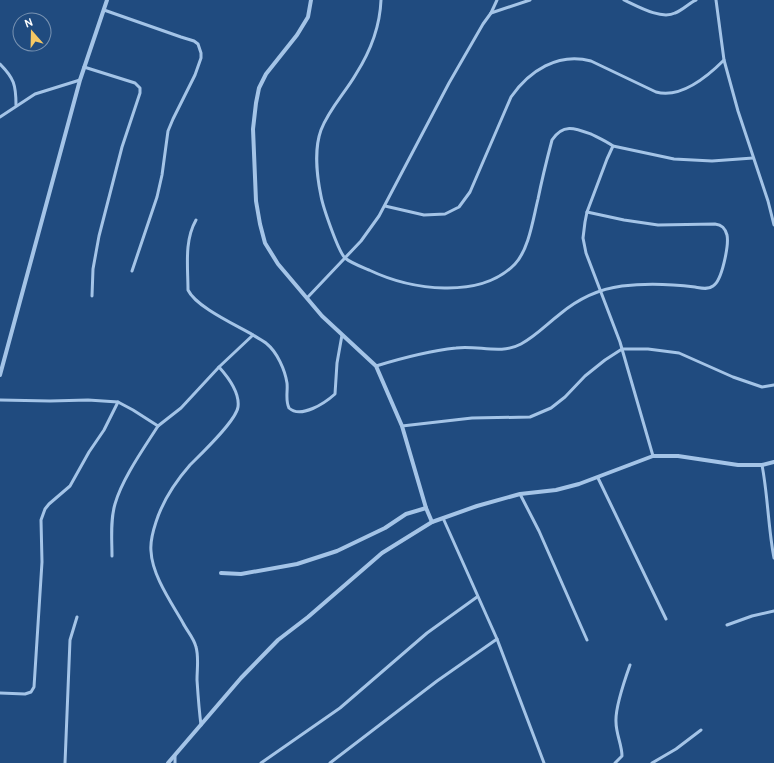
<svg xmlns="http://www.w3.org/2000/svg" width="774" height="763" font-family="Overpass,sans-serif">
<rect width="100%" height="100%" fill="#204b7f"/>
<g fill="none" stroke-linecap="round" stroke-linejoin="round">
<!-- service -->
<g stroke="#a4c4e7" stroke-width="3">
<path d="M381,0C380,26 370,52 356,74C345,93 329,109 321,130C314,149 317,177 321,196C323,207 338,251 345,258C351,263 362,267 369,270C411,290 480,300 515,264C529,249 533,219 538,199C542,179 547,159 552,140C563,123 575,128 591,134C599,138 606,141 613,146L674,159L712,161L753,158"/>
<path d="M624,0C637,6 661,20 675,13C683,10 689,3 696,0"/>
<path d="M716,0L724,60L738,111L768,201L774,225"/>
<path d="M104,10L181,37L194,41L198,44L201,53V58L195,75L173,119L168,131L162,175L157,197L132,271"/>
<path d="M491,13L497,0"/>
<path d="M0,64C14,78 16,85 16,105"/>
<path d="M84,67L135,83L140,88V93L122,147L99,236L93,269L92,296"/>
<path d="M0,117L35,94L80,80"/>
<path d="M385,206L424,215L445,214L459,207L470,192L511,97C529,71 558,52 591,61L656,92C681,99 708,76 724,60"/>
<path d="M587,212L585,222L583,238L586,253L620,342L622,349H648L679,353L733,377L762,387L774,385"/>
<path d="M196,220C184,241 188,267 188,290C196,307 236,325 253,335"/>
<path d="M307,298L361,241L379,216L449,83L483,24L491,13L530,0"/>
<path d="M376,366C402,358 429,351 456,348C478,345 501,355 521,344C536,336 547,324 560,314C578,299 599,289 622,286C646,283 671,284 695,287C701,288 708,290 713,286C722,281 729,245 727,235C725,228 722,225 715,224L658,225L624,220L587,212L607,159L613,146"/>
<path d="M0,400L50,401L88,400L118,402L133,410L158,426L181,408L219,367"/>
<path d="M402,426L472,418L530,417L551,408L565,397L585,376L605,360L622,349L653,456"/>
<path d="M762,465C768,496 768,527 774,558"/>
<path d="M598,478L666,619"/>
<path d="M520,494L539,531L587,640"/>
<path d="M443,518L497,639L544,763"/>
<path d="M112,556C112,539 110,521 115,504C122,479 144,448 158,426"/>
<path d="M727,625L752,616L774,611"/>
<path d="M0,693L25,694L31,692L34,687L42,562L41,520L45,509L49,504L70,486L89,452L104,430L118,402"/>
<path d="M201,725C199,710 198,695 197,680C197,669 199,657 196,647C194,638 187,631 183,623C171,602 152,575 151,551C150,541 153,531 156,522C163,500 176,481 190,465C201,454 236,421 238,407C240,392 228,377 219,367L253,335C257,338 263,340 267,344C277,352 285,370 287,383C288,391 285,400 289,408C301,419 325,403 335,394L337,363L342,335"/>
<path d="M65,763L70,640L77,617"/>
<path d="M175,763V755"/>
<path d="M261,763L340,708L427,633L477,597"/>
<path d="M330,763L437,681L497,639"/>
<path d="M615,763L622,756C622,745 616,734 616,722C615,707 625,679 630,665"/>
<path d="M652,763L676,749L701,730"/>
</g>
<!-- minor -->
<g stroke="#a4c4e7" stroke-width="4">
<path d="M311,0L308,17L297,35L266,74L259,88L256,103L253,129L256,201L260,224L265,243L278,264L322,316L376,366L402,426L426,508L432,522"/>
<path d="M0,375L80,80L107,0"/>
<path d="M221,573L241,574L297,564L337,551L385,528L406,514L426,508"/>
<path d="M168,763L241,678L278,640L308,617L382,553L432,522L477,506L520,494L556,490L579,484L653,456H678L738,465H762L774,462"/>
</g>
</g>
<!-- north arrow -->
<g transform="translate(32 32) rotate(340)"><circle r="19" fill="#204b7f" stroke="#7993b2"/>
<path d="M0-3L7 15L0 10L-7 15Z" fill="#f5c864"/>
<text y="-6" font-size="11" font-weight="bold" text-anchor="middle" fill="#ffffff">N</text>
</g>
</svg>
